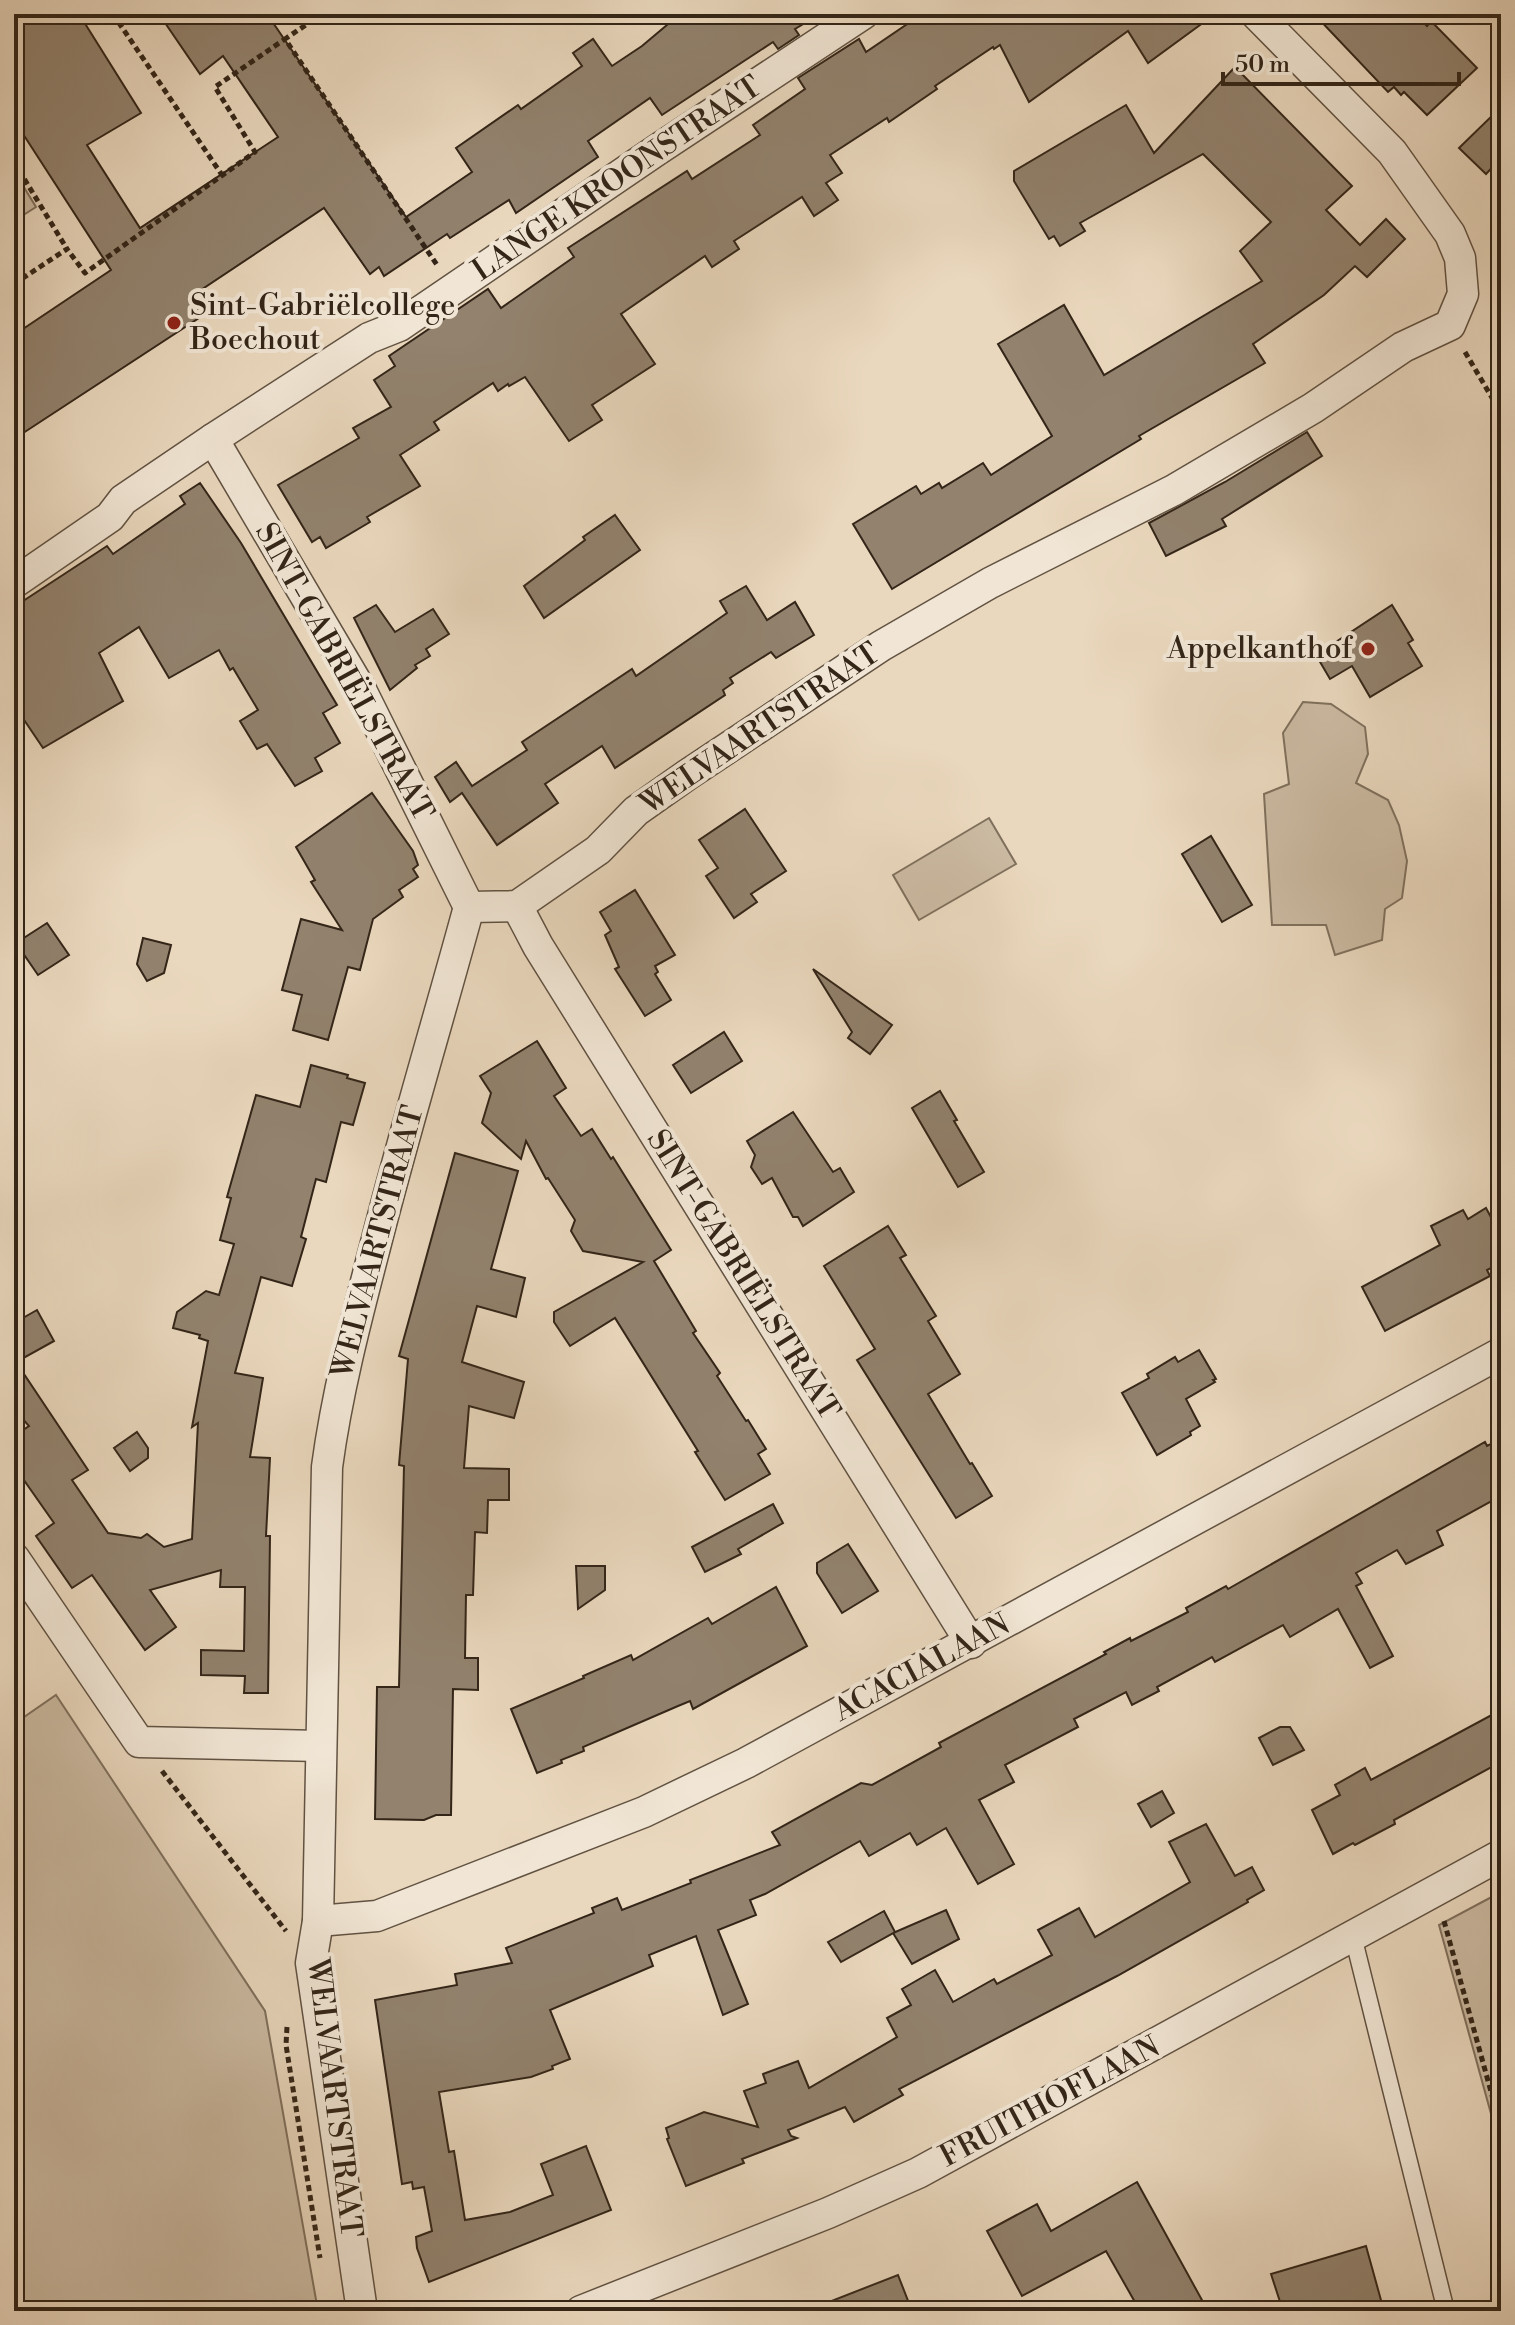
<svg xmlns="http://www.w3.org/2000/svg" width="1515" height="2325" font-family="'Libre Bodoni',serif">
<rect width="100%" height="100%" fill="#ead8be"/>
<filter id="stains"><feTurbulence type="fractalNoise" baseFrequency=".0025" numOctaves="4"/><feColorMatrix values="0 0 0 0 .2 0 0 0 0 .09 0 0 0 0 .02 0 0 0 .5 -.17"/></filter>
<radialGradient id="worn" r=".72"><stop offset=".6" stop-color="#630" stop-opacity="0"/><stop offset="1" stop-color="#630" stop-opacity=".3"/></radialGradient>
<!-- green -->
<g fill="#cbbaa2" stroke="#7f705d" stroke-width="2">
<path d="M14,171L36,207L14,221Z"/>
<path d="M1303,702L1331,704L1365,727L1368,754L1356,783L1388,800L1399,825L1407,861L1402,898L1385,909L1382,940L1335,955L1326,925H1272L1264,794L1289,784L1283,733Z"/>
<path d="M989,818L1016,864L919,920L893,875Z"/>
<path d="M56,1695L265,2011L318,2311H14V1724Z"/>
<path d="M1501,1892V2150L1439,1925Z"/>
</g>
<!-- building -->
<g fill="#92826e" stroke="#332518" stroke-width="2">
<path d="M14,14H79L141,113L87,145L140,228L278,137L223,56L200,74L159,14H267L406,217L472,172L456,148L518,105L521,109L582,66L573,53L593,39L612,66L642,46L680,14H820L795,29L799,35L778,49L773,42L662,115L650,98L588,141L598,157L516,213L509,200L450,238L447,234L384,276L379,267L370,274L324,208L189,298L202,316L14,439V335L111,270L14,120Z"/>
<path d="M922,14H1215L1148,63L1128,31L1029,102L1000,45L994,49L993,47L935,86L937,89L889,122L887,118L830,155L842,173L826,183L838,200L814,216L802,197L734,241L739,249L712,267L705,256L621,314L655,364L592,405L602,420L569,441L525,377L509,386L508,384L498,391L493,383L434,422L439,430L400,455L420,486L367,517L370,522L326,548L320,537L312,542L278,485L359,438L353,428L391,407L374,380L395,366L389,356L488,289L501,308L574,257L568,248L687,171L692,179L760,135L753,125L805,89L798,78L859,39L866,52Z"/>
<path d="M1314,14H1415L1427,26L1431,21L1477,68L1427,115L1404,92L1401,95L1394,87L1388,92Z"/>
<path d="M1235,67L1352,186L1326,210L1360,245L1386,219L1405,239L1367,277L1355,266L1324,295L1253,344L1265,363L1139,436L1141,439L892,589L853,524L916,486L921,494L939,483L942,488L983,463L991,475L1052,436L998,344L1064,305L1104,375L1262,281L1240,251L1271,222L1203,154L1080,223L1085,231L1060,246L1054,236L1049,239L1014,181V171L1126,105L1154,153Z"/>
<path d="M1501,107V158L1486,174L1459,148Z"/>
<path d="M1307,432L1322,456L1222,519L1226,526L1166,556L1149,523L1225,482Z"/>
<path d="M200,483L241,543L337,705L323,713L340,743L315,758L322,771L295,786L267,744L257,749L240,721L258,710L233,668L230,670L219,650L169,678L139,627L99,653L123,701L43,748L14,705V607L107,546L113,554L185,504L180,496Z"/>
<path d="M615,515L640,550L544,618L524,586L585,540L583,537Z"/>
<path d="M746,586L767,620L795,602L814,635L776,658L771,652L730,678L733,683L723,690L725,695L615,768L602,746L545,784L558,803L497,845L462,793L450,802L435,777L456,762L472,786L527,750L522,742L632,669L636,676L727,613L720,601Z"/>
<path d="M376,605L395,632L433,609L449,634L426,649L430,656L415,665L417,668L390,690L354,618Z"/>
<path d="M1392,605L1413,640L1408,643L1422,666L1370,697L1352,666L1330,679L1316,655Z"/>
<path d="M372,793L413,851L418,865L413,869L418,877L399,890L403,897L373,919L360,970L348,967L328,1040L293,1030L302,995L282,990L301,919L342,930L311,882L315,880L296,847Z"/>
<path d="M745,809L786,871L751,894L757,902L734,918L706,876L718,868L699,840Z"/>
<path d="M1211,836L1252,905L1222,922L1182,854Z"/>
<path d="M635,890L675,955L655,966L658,972L655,974L671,1000L645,1016L615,969L619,967L605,935L611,931L600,912Z"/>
<path d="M47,923L69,955L38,975L16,943Z"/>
<path d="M143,938L171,945L164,973L147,981L137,964Z"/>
<path d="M813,969L892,1025L870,1054L848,1038L852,1032Z"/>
<path d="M724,1032L742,1061L691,1093L673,1065Z"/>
<path d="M537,1041L566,1088L554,1096L581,1136L592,1129L611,1159L613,1157L671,1250L654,1261L696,1331L693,1333L720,1373L717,1376L746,1421L748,1420L766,1449L758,1454L770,1474L725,1500L695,1452L698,1451L615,1318L570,1346L554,1322V1312L643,1262L583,1251L571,1231L575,1220L548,1178L546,1179L526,1141L521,1159L482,1123L491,1093L480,1076Z"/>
<path d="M311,1065L348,1075L347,1078L365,1083L353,1125L341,1122L326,1182L316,1179L301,1237L306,1239L292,1286L261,1277L235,1373L263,1378L250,1457L270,1458L266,1536H270L268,1693H244L245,1676L201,1675V1650L244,1651L245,1587H220L221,1570L150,1590L176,1627L145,1650L92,1575L72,1588L36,1536L54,1523L14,1466V1436L29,1426L14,1409V1323L37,1310L54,1341L16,1362L88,1470L72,1480L108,1533L141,1538L147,1534L164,1547L192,1539L198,1423L192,1427L208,1341L199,1338L200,1335L173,1328L177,1312L206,1291L219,1295L234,1244L220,1240L231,1198L227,1197L256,1095L300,1107Z"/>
<path d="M940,1091L957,1120L954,1121L984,1172L958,1187L912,1108Z"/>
<path d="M793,1112L833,1172L840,1168L854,1192L803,1226L798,1217H793L772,1178L762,1184L751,1167L755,1155L747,1141Z"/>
<path d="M455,1153L518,1171L491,1269L525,1278L516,1317L477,1306L462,1362L524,1382L514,1418L469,1406L464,1468L509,1469V1500H488L487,1533L475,1532L473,1595H466L465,1658H478V1690L453,1689L451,1815H436L424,1820L375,1819L377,1687H399L404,1466L399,1465L408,1359L399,1356Z"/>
<path d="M1486,1208L1501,1236V1263L1487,1270L1490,1276L1385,1331L1362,1287L1440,1245L1431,1226L1463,1210L1468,1219Z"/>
<path d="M888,1226L906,1255L900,1258L936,1316L928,1321L960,1374L928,1394L970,1464L972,1463L992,1496L956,1518L857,1360L875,1349L824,1266Z"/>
<path d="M1199,1350L1216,1379L1213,1380L1215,1382L1186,1399L1200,1426L1190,1432L1191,1435L1157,1455L1122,1393L1149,1378L1147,1374L1175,1357L1178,1362Z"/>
<path d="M137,1432L148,1448V1458L130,1471L114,1448Z"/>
<path d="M1501,1439V1496L1437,1531L1443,1545L1406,1564L1397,1550L1356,1573L1362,1583L1356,1586L1393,1656L1370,1668L1338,1609L1290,1637L1283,1625L1215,1662L1212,1657L1157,1687L1159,1691L1132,1705L1126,1692L1074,1719L1078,1727L1005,1765L1014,1782L979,1800L1014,1864L978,1884L946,1828L917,1845L910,1833L869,1856L860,1841L765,1894L750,1900L756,1915L718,1930L748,2004L723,2015L696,1936L649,1955L653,1966L550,2010L570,2059L552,2066L553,2069L531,2077L439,2092L449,2152L454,2151L465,2220L510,2212L553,2195L541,2164L586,2146L611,2210L429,2282L417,2248L416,2237L432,2231L424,2187L413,2189L412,2182L402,2184L375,2000L457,1985L455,1974L512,1963L506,1948L594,1913L592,1908L617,1898L622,1910L691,1883L690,1880L780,1845L772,1832L861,1783L872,1785L941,1747L939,1743L1106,1654L1104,1652L1130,1638L1131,1641L1188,1612L1186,1608L1226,1586L1228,1589L1485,1442L1487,1446Z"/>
<path d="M773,1504L783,1523L738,1549L741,1554L705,1572L692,1547Z"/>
<path d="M848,1544L878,1591L842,1613L817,1573V1563Z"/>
<path d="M576,1566H605V1590L578,1609Z"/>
<path d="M776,1587L807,1646L693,1709L690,1701L678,1706L583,1747L584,1751L561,1760L562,1763L537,1773L511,1709L584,1678L583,1676L631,1655L633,1660L708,1618L712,1624Z"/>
<path d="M1501,1710V1762L1394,1820L1395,1824L1355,1845L1353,1843L1333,1854L1312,1810L1340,1795L1335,1785L1365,1768L1371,1780Z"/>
<path d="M1280,1727H1290L1304,1750L1273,1765L1259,1738Z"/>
<path d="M1162,1791L1174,1813L1151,1827L1138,1804Z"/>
<path d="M1206,1824L1235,1876L1252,1867L1264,1890L1247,1900L1248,1902L1117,1976L899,2089L903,2095L854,2122L845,2107L788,2130L791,2136L797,2138L742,2159L744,2163L686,2186L667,2139L669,2138L666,2128L704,2112L758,2127L744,2091L766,2083L763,2074L798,2061L809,2088L897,2037L887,2018L911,2005L902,1989L935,1970L953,2002L994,1979L997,1984L1052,1955L1038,1930L1079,1908L1095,1937L1190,1882L1169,1842Z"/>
<path d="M946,1910L959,1939L912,1964L893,1933Z"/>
<path d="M884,1911L895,1932L841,1962L828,1942Z"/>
<path d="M1137,2182L1208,2311H1140L1106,2251L1022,2296L987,2231L1037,2204L1051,2231Z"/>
<path d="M1366,2246L1384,2311H1283L1271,2274Z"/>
<path d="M898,2275L912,2311H812L811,2309Z"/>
</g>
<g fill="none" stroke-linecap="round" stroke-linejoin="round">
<defs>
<path id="service" d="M1353,1936L1446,2311"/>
<g id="minor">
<path d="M213,439L361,690L469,907"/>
<path d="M14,583L110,517L123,500L213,439L369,338L399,326L657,150L863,14"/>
<path d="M517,906L538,946L971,1643"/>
<path d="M469,907L517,906L598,850L636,811L687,775L881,646L990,583L1174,490L1313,408L1403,347L1450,325L1463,294L1460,258L1450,234L1392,152L1256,14"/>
<path d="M14,1558L139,1742L320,1746"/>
<path d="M318,1921L377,1916L644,1812L746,1763L1501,1353"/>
<path d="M362,2311L311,1963L318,1921L327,1467C337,1392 356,1320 375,1247C404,1133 438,1021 469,907"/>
<path d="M581,2311L828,2213L918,2173L1501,1855"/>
</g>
</defs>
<!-- service casing -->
<use href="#service" stroke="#615242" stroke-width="19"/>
<!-- minor casing -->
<use href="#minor" stroke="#615242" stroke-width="33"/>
<!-- path -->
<g stroke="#332518" stroke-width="5" stroke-dasharray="6 4" stroke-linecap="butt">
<path d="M113,14L222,175"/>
<path d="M322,14L285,39L437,265"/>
<path d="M14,162L67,249"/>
<path d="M14,284L67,249L85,273L255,152L215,87L285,39"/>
<path d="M1465,352L1501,413"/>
<path d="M162,1771L286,1931"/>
<path d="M1444,1921L1501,2128"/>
<path d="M287,2027L286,2045L320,2258"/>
</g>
<!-- service -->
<use href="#service" stroke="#f1e6d5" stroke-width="16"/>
<!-- minor -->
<use href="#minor" stroke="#f1e6d5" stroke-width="30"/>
</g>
<!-- markers -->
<g fill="#8f2418" stroke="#f1e6d5" stroke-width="3">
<circle cx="174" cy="323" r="8"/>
<circle cx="1368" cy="649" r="8"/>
</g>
<g text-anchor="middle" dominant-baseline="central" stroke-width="8" stroke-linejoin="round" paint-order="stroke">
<!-- street labels -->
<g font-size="30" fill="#332518" stroke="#f1e6d5">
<text transform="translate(617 179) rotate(-34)">LANGE KROONSTRAAT</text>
<text transform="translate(344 672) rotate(61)">SINT-GABRIËLSTRAAT</text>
<text transform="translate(760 729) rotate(-34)">WELVAARTSTRAAT</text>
<text transform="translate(378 1242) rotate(-75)">WELVAARTSTRAAT</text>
<text transform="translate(743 1275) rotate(58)">SINT-GABRIËLSTRAAT</text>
<text transform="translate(922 1668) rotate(-28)">ACACIALAAN</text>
<text transform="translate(334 2098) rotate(83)">WELVAARTSTRAAT</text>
<text transform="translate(1050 2102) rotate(-28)">FRUITHOFLAAN</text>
</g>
<!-- poi labels -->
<g font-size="30" fill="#332518" stroke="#f1e6d5" text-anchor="start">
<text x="190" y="306">Sint-Gabriëlcollege<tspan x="190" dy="34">Boechout</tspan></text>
<text x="1352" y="649" text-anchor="end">Appelkanthof</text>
</g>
</g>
<!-- margin -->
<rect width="1515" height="2325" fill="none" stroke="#ead8be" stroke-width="48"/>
<rect x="16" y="16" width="1483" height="2293" fill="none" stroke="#332518" stroke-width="4"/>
<rect x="24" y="24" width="1467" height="2277" fill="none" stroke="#332518" stroke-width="2"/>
<!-- scale -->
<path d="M1223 72v12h236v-12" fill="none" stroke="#332518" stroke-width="4"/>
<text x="1235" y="72" font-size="24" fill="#332518" stroke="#f1e6d5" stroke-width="6" paint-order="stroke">50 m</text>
<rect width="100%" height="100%" filter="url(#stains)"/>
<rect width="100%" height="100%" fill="url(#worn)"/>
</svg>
